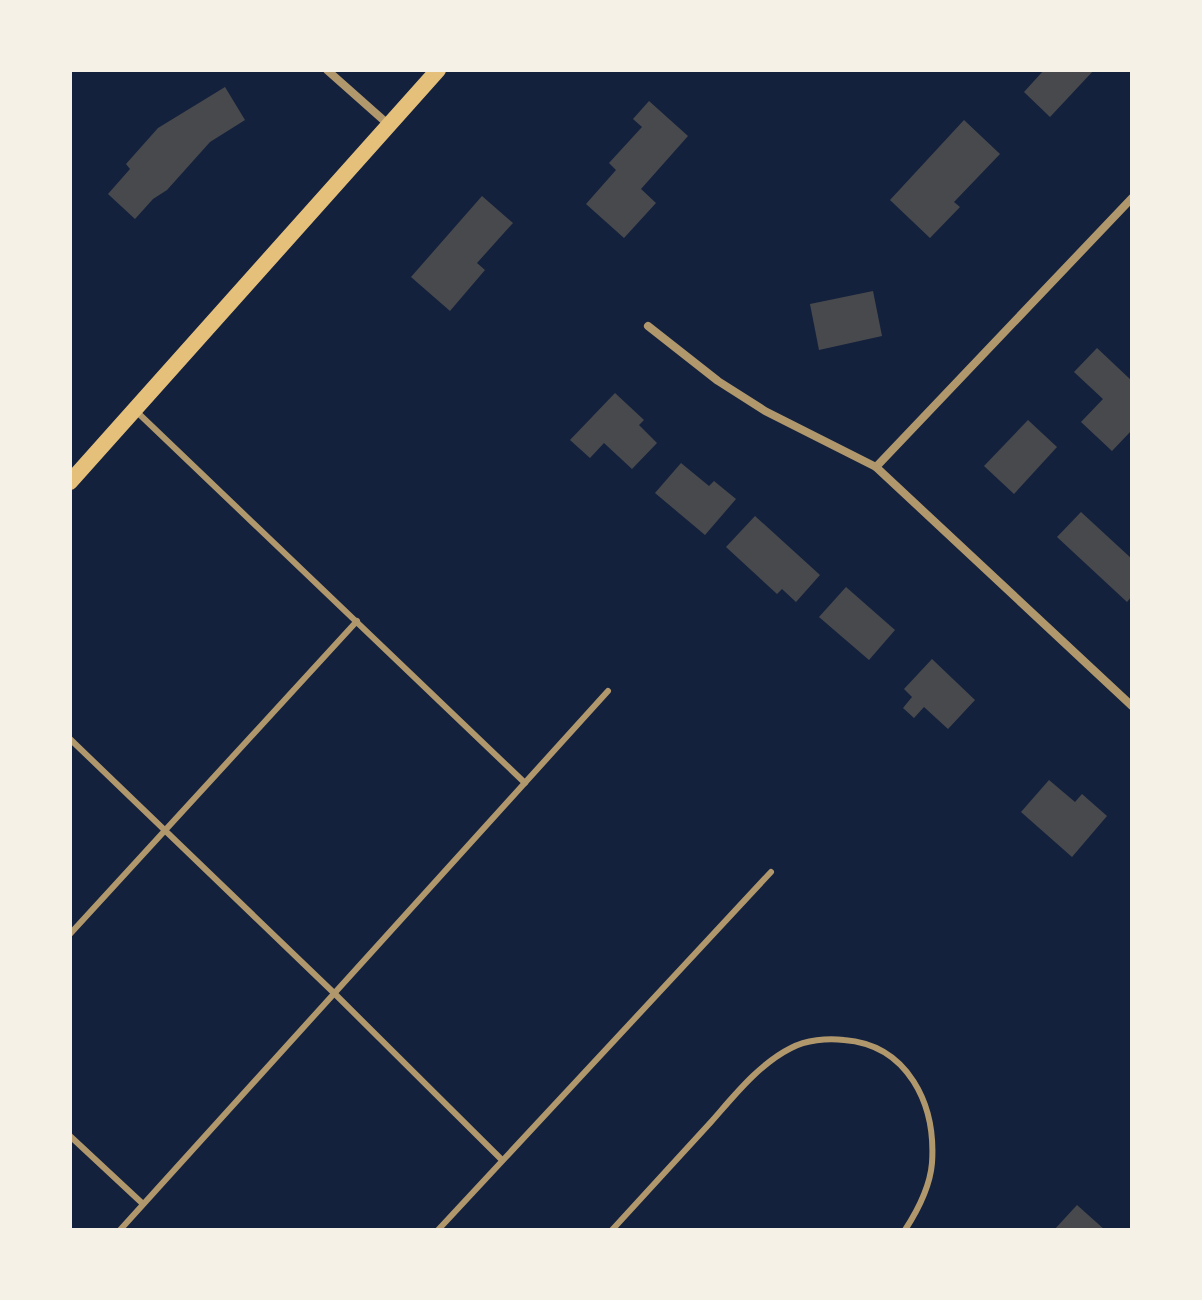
<svg xmlns="http://www.w3.org/2000/svg" width="1202" height="1300" font-family="Literata,serif">
<rect width="100%" height="100%" fill="#14213d"/>
<!-- building -->
<g fill="#48494c">
<path d="M1044,70H1094L1050,117L1024,92Z"/>
<path d="M225,87L245,120L210,142L167,190L153,199L135,219L108,194L130,169L126,164L158,128Z"/>
<path d="M649,101L688,136L641,189L656,203L624,238L586,204L616,170L609,163L642,127L633,119Z"/>
<path d="M964,120L1000,154L954,202L960,207L930,238L890,200Z"/>
<path d="M482,196L513,223L477,263L485,270L450,311L411,277Z"/>
<path d="M873,291L882,336L819,350L810,304Z"/>
<path d="M1097,348L1132,381V430L1112,451L1081,422L1103,399L1074,372Z"/>
<path d="M615,393L644,420L639,425L657,443L632,469L604,443L590,458L570,440Z"/>
<path d="M1028,420L1057,447L1014,494L984,466Z"/>
<path d="M681,463L709,486L714,481L736,499L705,535L655,493Z"/>
<path d="M1081,512L1132,559V596L1127,602L1057,537Z"/>
<path d="M755,516L820,575L796,602L782,589L777,594L726,547Z"/>
<path d="M846,587L895,630L869,660L819,617Z"/>
<path d="M932,659L975,700L948,729L924,707L914,718L903,708L912,697L904,689Z"/>
<path d="M1049,780L1075,802L1082,794L1107,816L1072,857L1021,812Z"/>
<path d="M1077,1205L1105,1230H1054Z"/>
</g>
<g fill="none" stroke-linecap="round" stroke-linejoin="round">
<!-- service -->
<g stroke="#b1986c" stroke-width="6">
<path d="M137,412L525,783"/>
<path d="M70,739L335,994L502,1160"/>
<path d="M70,934L357,621"/>
<path d="M70,1136L143,1204"/>
<path d="M120,1230L608,691"/>
<path d="M438,1230L771,872"/>
<path d="M612,1230C645,1194 678,1158 711,1122C734,1096 759,1064 791,1048C806,1040 827,1038 844,1040C908,1045 936,1104 932,1163C930,1187 918,1210 905,1230"/>
</g>
<!-- minor -->
<g stroke="#b1986c" stroke-width="8">
<path d="M327,70L389,125"/>
<path d="M648,326L718,381L765,411L876,467L1132,706"/>
<path d="M876,467L1132,198"/>
</g>
<!-- secondary -->
<path stroke="#e5c07b" stroke-width="16" d="M70,482L438,70"/>
</g>
<!-- border -->
<rect width="1202" height="1300" fill="none" stroke="#f6f1e7" stroke-width="144"/>
</svg>
